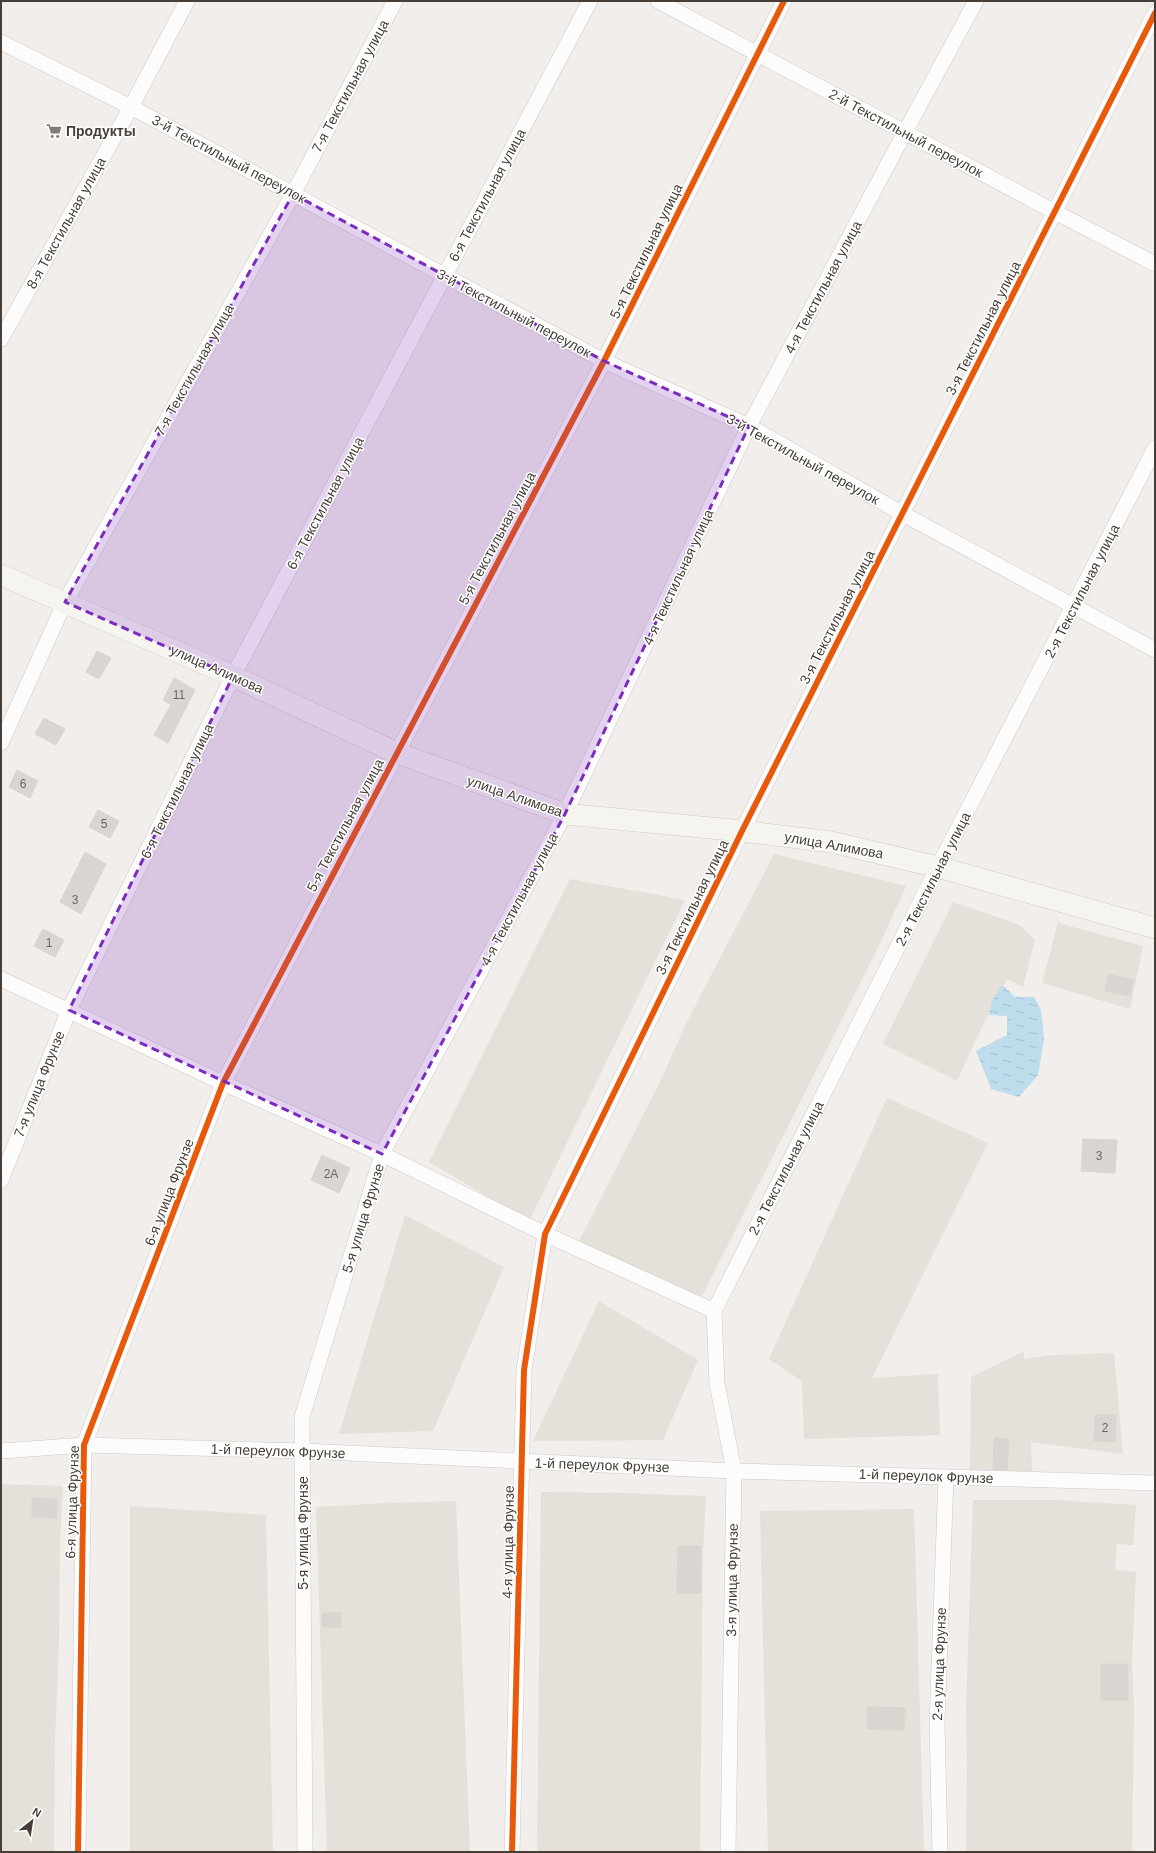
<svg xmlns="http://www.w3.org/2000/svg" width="1156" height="1853" font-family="Helvetica,sans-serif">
<defs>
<pattern id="water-ripples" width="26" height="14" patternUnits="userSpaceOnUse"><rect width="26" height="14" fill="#bddded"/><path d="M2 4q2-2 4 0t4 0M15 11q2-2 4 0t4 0" fill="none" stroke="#a4bfcc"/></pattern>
</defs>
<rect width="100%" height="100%" fill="#f1eeeb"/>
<!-- residential -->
<g fill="#e5e0d9">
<path d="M774,854L906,886L878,948L698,1304L578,1243L663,1076L684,1028L707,983Z"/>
<path d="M570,879L685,900L529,1221L429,1162Z"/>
<path d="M953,902L1020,925L1035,940L1023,987L1007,979L980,1031L957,1081L883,1044Z"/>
<path d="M1058,923L1143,946L1130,1009L1042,983Z"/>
<path d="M887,1098L988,1143L872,1378L938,1374L940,1435L804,1439L802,1381L769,1359Z"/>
<path d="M405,1215L504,1267L433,1431L339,1434Z"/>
<path d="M599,1301L698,1360L663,1440L533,1441Z"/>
<path d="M1024,1351V1359L1053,1355L1114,1353L1123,1454L1031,1442L1032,1471H970L971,1377Z"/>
<path d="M1,1484L63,1486L60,1541L59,1642L55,1743L54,1852H1Z"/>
<path d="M541,1492L623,1493L706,1496L703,1553L700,1852H537Z"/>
<path d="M973,1500H1054L1136,1505L1133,1545L1117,1544L1115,1570L1136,1572L1132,1661L1134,1711L1132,1852H966L967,1762L966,1708Z"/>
<path d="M456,1501L470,1852H327L316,1507L385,1503Z"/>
<path d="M130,1506L266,1515L273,1852H130Z"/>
<path d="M914,1509L924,1852H768L760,1511Z"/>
</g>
<!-- water -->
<path fill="url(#water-ripples)" d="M1001,986L1005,987L1015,997H1034L1041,1010L1044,1039L1038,1075L1019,1097L991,1089L976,1051L1007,1035V1016L989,1015L992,1001Z"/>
<!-- building -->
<g fill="#d9d6d2" stroke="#d9d5d1">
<path d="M97,651L111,658L99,679L86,672Z"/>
<path d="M174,678L195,690L168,743L154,735L171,705L163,700Z"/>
<path d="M44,718L65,729L56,745L35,734Z"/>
<path d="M17,770L38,781L30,798L9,787Z"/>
<path d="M98,810L119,821L110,838L89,827Z"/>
<path d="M85,852L106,864L81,914L60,902Z"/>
<path d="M43,929L64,940L55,957L34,946Z"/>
<path d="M1109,974L1133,980L1130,996L1105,991Z"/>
<path d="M1083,1139L1117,1140L1115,1173L1081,1171Z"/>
<path d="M322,1155L350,1168L339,1193L311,1180Z"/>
<path d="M1095,1415H1116L1115,1442L1094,1441Z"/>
<path d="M994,1438L1009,1439L1007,1470L993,1469Z"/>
<path d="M32,1498L57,1499V1518L32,1517Z"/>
<path d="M678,1546H701V1593H677Z"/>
<rect x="322" y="1613" width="19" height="14"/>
<rect x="1101" y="1664" width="27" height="36"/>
<path d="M868,1707L905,1708L904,1730L867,1729Z"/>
</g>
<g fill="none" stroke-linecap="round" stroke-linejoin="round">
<defs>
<g id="street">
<path d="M658,1L1055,212L1155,264"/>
<path d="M1,42L131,107L604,361L749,426L903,514L1155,650"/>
<path d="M1,339L131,107L187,1"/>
<path d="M1,743L65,602L293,194L395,1"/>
<path d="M1,979L223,1083L382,1154L545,1234L714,1311"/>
<path d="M1,1180L69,1010L233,676L590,1"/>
<path d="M1,1451L84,1445L303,1451L734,1471L1155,1483"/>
<path d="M78,1852L84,1445L223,1083L604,361L784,1"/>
<path d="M305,1852L302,1417L382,1154L565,814L749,426L905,132L976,1"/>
<path d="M512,1852L524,1370L545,1234L742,831L1155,13"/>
<path d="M728,1852L734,1471L717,1383L714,1311L938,867L1155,448"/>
<path d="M940,1852L937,1723L946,1477"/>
</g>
<path id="secondary" d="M1,575L233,676L397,753L565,814L742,831L831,842L938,867L1155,928"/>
</defs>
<!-- street casing -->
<use href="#street" stroke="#cdcac7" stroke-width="16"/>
<!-- secondary casing -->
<use href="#secondary" stroke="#d0cbc2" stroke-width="22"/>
<!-- street -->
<use href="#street" stroke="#fdfcfc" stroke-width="15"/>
<!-- secondary -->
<use href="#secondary" stroke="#f6f4ef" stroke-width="21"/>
<defs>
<g id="cycleway">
<path d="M78,1852L84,1445L223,1083L604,361L784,1"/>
<path d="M512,1852L524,1370L545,1234L742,831L1155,13"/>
</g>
</defs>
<!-- cycleway casing -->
<use href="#cycleway" stroke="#fff" stroke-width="8"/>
<!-- cycleway -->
<use href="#cycleway" stroke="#e8590c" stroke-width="6"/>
</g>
<!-- marked area -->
<path fill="#7b2cbf" fill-opacity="0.2" stroke="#7b2cbf" stroke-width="3" stroke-dasharray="8 5" stroke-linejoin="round" d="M293,194L604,361L749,426L565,814L382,1154L69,1010L233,676L65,602Z"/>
<!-- icons -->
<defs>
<symbol id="supermarket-bare" viewBox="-9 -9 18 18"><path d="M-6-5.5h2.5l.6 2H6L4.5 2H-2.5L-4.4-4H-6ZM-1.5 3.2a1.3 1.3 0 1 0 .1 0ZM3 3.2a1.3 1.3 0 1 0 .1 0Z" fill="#827c76" stroke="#fff" stroke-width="2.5" paint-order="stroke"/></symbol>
</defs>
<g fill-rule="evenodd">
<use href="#supermarket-bare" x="43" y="120" width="22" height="22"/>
</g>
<g text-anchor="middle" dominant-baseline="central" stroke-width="3" stroke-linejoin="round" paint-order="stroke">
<!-- number labels -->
<g font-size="12" fill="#6d665f">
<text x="179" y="695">11</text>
<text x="23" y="784">6</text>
<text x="104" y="824">5</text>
<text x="75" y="900">3</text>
<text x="49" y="943">1</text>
<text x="1099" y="1156">3</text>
<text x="331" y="1174">2А</text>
<text x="1105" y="1428">2</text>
</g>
<!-- street labels -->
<g font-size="14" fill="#473f37" stroke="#fff">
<text transform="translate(350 86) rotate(-62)">7-я Текстильная улица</text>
<text transform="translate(906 133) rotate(28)">2-й Текстильный переулок</text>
<text transform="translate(229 159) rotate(28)">3-й Текстильный переулок</text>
<text transform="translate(487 195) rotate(-62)">6-я Текстильная улица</text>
<text transform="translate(66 223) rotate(-61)">8-я Текстильная улица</text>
<text transform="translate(646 251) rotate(-64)">5-я Текстильная улица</text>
<text transform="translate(823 287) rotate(-62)">4-я Текстильная улица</text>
<text transform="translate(514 313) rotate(28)">3-й Текстильный переулок</text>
<text transform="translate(983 328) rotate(-63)">3-я Текстильная улица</text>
<text transform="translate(194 370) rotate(-61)">7-я Текстильная улица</text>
<text transform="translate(803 459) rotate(29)">3-й Текстильный переулок</text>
<text transform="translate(325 503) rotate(-62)">6-я Текстильная улица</text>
<text transform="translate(497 538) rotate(-62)">5-я Текстильная улица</text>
<text transform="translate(678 577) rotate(-65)">4-я Текстильная улица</text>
<text transform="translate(1082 591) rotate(-63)">2-я Текстильная улица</text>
<text transform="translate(837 617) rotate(-63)">3-я Текстильная улица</text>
<text transform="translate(217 669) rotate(24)">улица Алимова</text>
<text transform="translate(177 791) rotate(-64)">6-я Текстильная улица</text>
<text transform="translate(515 796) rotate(19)">улица Алимова</text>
<text transform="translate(345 825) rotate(-62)">5-я Текстильная улица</text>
<text transform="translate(834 845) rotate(10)">улица Алимова</text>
<text transform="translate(933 879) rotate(-63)">2-я Текстильная улица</text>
<text transform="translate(519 899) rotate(-62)">4-я Текстильная улица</text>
<text transform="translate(692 907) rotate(-64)">3-я Текстильная улица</text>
<text transform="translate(39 1084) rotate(-68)">7-я улица Фрунзе</text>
<text transform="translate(786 1168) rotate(-63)">2-я Текстильная улица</text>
<text transform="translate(169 1192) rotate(-69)">6-я улица Фрунзе</text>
<text transform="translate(363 1218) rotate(-73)">5-я улица Фрунзе</text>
<text transform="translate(278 1451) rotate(2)">1-й переулок Фрунзе</text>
<text transform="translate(602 1465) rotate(2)">1-й переулок Фрунзе</text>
<text transform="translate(926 1476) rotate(2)">1-й переулок Фрунзе</text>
<text transform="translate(72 1502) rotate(-88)">6-я улица Фрунзе</text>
<text transform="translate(303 1533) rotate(-90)">5-я улица Фрунзе</text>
<text transform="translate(508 1542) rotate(-89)">4-я улица Фрунзе</text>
<text transform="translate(732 1580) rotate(-89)">3-я улица Фрунзе</text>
<text transform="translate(939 1664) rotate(-88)">2-я улица Фрунзе</text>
</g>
<!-- poi labels -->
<g font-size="14" font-weight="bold" fill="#473f37" stroke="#fff" text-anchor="start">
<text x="66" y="131">Продукты</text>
</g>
</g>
<!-- border -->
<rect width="1156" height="1853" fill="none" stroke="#473f37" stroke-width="4"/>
<!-- north arrow -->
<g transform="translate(32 1821) rotate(30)" stroke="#ffffff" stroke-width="3" paint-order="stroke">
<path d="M0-3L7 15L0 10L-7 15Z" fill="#473f37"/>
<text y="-6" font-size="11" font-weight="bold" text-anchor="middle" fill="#473f37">N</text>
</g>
</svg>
